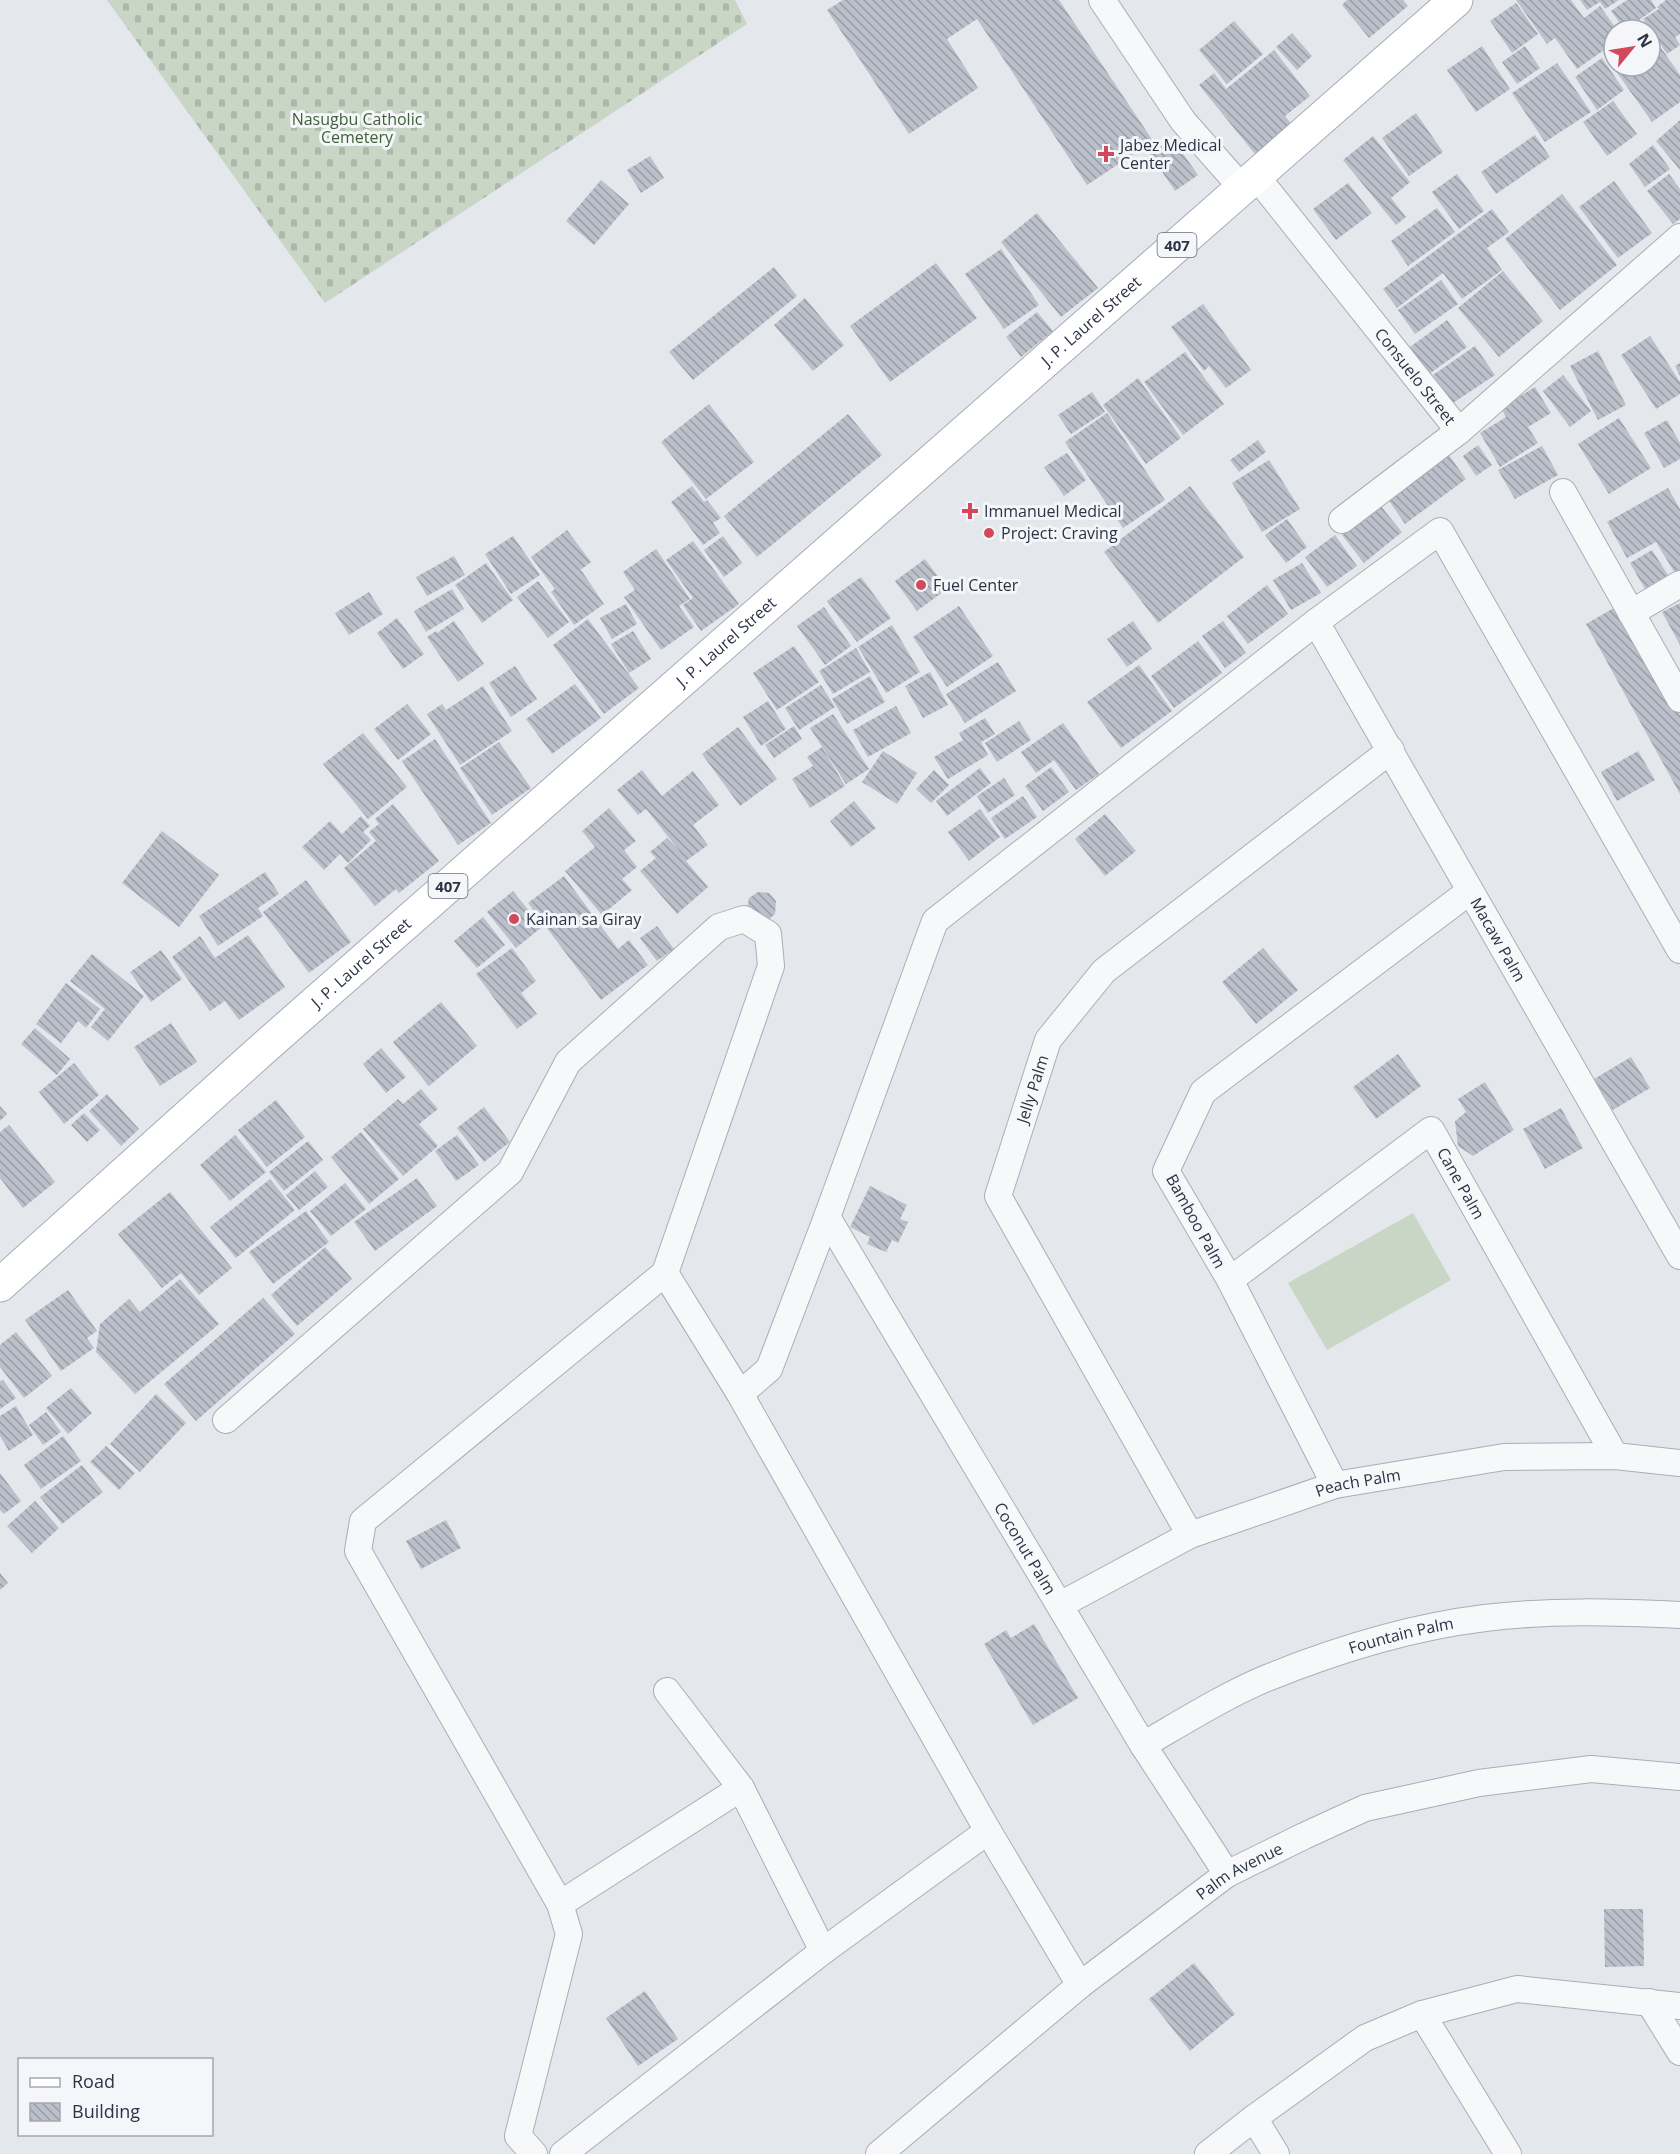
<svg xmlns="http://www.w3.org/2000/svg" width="1680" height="2154" font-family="'Open Sans',sans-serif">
<defs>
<pattern id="cemetery-stones" width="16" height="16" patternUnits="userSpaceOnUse" patternTransform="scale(1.5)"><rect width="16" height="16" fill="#c9d6c5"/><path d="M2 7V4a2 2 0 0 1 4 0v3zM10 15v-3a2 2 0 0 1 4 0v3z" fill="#adb8ab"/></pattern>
<pattern id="building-back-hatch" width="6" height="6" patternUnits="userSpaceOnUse" patternTransform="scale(1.5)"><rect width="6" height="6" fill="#bbc0ca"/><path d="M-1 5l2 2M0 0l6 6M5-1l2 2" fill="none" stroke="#989da6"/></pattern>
</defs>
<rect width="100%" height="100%" fill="#e4e7ec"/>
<!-- cemetery -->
<path fill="url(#cemetery-stones)" d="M107,0H735L747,24L325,303Z"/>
<!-- pitch -->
<path fill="#c9d6c5" d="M1413,1213L1451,1280L1327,1350L1288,1283Z"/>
<!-- building -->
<g fill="url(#building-back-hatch)">
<path d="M843,0H1059L1153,141L1087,185L977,19L947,39L978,88L909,134L827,10Z"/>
<path d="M1347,0H1403L1408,6L1369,38L1342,5Z"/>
<path d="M1516,0H1571L1584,18L1600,6L1617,30H1614V43L1577,69L1555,38L1547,44Z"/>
<path d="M1580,0H1619L1605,9L1600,2L1587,10Z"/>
<path d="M1627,0H1651L1656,8L1625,30L1611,11Z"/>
<path d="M1666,0H1680V34L1675,37L1680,45L1667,54L1643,19L1659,9L1657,7Z"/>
<path d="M1516,3L1538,34L1512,53L1490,21Z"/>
<path d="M1234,21L1263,54L1227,84L1199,50Z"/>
<path d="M1650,32L1680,75V102L1652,122L1603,53L1614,46V66H1650Z"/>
<path d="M1292,33L1312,56L1297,70L1276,47Z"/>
<path d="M1482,46L1510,89L1476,112L1447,70Z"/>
<path d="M1525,46L1540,68L1517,84L1502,62Z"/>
<path d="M1274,50L1310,96L1285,116L1292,125L1255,154L1199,85L1214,73L1226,89Z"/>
<path d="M1602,58L1624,90L1597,110L1575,77Z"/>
<path d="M1557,63L1591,112L1545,142L1512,93Z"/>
<path d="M1613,101L1637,134L1607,156L1583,122Z"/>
<path d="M1416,113L1443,152L1409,176L1382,138Z"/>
<path d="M1680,120V170L1656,141Z"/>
<path d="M1535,135L1550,157L1496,194L1481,172Z"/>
<path d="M1373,136L1410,182L1391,198L1406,217L1396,225L1343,160Z"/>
<path d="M1172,138L1198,175L1175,191L1150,154Z"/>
<path d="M1653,145L1670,169L1645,187L1629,164Z"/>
<path d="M650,156L664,178L641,193L627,170Z"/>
<path d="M1457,174L1484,211L1459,229L1432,192Z"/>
<path d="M1669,174L1680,189V219L1673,224L1647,191Z"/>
<path d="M601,180L629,204L594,245L566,221Z"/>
<path d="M1614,181L1652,233L1618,258L1579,207Z"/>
<path d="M1348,183L1372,213L1336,240L1313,209Z"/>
<path d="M1562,194L1617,265L1560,310L1505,239Z"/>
<path d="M1437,208L1455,232L1408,266L1391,241Z"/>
<path d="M1492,209L1509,232L1487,248L1502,270L1462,299L1443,273L1397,308L1383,289Z"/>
<path d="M1037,213L1098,288L1061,317L1001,242Z"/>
<path d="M1001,249L1039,305L1004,329L965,274Z"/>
<path d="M936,263L977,318L890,382L850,326Z"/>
<path d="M774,267L797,296L693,380L669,352Z"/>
<path d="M1503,271L1543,321L1499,357L1458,308Z"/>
<path d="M1441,280L1458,304L1415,334L1398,310Z"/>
<path d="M805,298L844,345L813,371L774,325Z"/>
<path d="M1203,304L1251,370L1226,388L1209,366L1204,371L1171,327Z"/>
<path d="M1037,312L1053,331L1021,357L1006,337Z"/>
<path d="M1447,320L1467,347L1429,374L1410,347Z"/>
<path d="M1650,336L1680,382V394L1656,409L1621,355Z"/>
<path d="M1475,346L1495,375L1453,403L1433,375Z"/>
<path d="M1598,351L1626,405L1598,420L1570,366Z"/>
<path d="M1185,352L1224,404L1183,435L1144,382Z"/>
<path d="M1680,363V376L1675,366Z"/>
<path d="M1563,375L1591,411L1570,427L1543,391Z"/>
<path d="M1138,378L1181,438L1146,464L1103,405Z"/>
<path d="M1535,387L1551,413L1528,427L1538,443L1500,467L1480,433L1506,417L1501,408Z"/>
<path d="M1092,392L1105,412L1071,434L1058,415Z"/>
<path d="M709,404L754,462L706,499L661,442Z"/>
<path d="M1107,413L1165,500L1123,528L1065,442Z"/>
<path d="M848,414L882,455L757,557L724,516Z"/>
<path d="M1619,418L1651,468L1609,494L1578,444Z"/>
<path d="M1667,420L1680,443V459L1664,468L1644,433Z"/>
<path d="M1258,440L1266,452L1239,472L1230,460Z"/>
<path d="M1478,445L1492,465L1476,476L1463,456Z"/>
<path d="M1542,446L1558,475L1515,499L1498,470Z"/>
<path d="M1446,451L1466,479L1405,524L1385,495Z"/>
<path d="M1067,453L1086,480L1064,496L1044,467Z"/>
<path d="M1269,460L1300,509L1262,532L1232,483Z"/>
<path d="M692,486L704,502L707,500L721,518L713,523L720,533L703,545L671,502Z"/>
<path d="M1190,486L1244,557L1158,623L1104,552Z"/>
<path d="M1668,488L1680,509V572L1676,575L1656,542L1627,558L1607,522Z"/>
<path d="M1380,505L1402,532L1364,563L1342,535Z"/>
<path d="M1287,519L1307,547L1286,563L1265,535Z"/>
<path d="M567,530L591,562L575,574L581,570L604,604L574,625L551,592L555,589L531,557Z"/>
<path d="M1335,535L1357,566L1327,587L1305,557Z"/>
<path d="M513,536L540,575L511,594L485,554Z"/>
<path d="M723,536L742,563L724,577L704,550Z"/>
<path d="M693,541L739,604L701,631L683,605L693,598L666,560Z"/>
<path d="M656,549L690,599L679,606L694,627L661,650L624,597L635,590L623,572Z"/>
<path d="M1652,550L1668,575L1645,589L1630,563Z"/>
<path d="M454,556L465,575L427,596L416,577Z"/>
<path d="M925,559L947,589L917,611L895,581Z"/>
<path d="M486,563L513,600L482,623L455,585Z"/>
<path d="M1302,563L1321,593L1291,610L1273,580Z"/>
<path d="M861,577L891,618L857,642L827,601Z"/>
<path d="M538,581L569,622L548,638L517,597Z"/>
<path d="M1267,585L1288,614L1248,644L1227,616Z"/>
<path d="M452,589L464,609L426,632L414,611Z"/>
<path d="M369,592L383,614L349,635L335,613Z"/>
<path d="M1680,603V645L1662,612Z"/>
<path d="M626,604L637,624L612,639L600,618Z"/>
<path d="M1619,605L1680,715V794L1586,624Z"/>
<path d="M959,606L993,656L947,687L913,637Z"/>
<path d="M824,607L851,646L825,665L797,626Z"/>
<path d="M397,618L424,654L403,669L377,633Z"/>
<path d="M588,619L639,688L604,714L553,645Z"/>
<path d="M454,621L484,664L458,682L427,637L436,631L437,633Z"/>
<path d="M1133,621L1152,649L1127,667L1107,639Z"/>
<path d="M1223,621L1246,653L1225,668L1202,636Z"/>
<path d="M892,625L920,672L886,693L858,647Z"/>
<path d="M633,631L651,659L629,673L611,644Z"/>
<path d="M1198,641L1222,673L1174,708L1151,676Z"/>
<path d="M794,646L819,682L777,710L753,673Z"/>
<path d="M856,648L870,672L833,694L819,671Z"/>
<path d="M998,662L1016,691L965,723L946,694Z"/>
<path d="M1139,665L1172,711L1121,748L1087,702Z"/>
<path d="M515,666L537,699L511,717L489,683Z"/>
<path d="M930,672L948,705L923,718L905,686Z"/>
<path d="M870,676L885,702L847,724L832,699Z"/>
<path d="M575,684L601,718L552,754L526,719Z"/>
<path d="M821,685L835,707L799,730L785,708Z"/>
<path d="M483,686L512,731L460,765L427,714L442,704L446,710Z"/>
<path d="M768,701L786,729L761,746L743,717Z"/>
<path d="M407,704L431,734L398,760L374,729Z"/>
<path d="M896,706L911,733L868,757L853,730Z"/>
<path d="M833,714L869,769L846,784L810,728Z"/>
<path d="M985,718L995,734L981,742L988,755L948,779L934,757L963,740L959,733Z"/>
<path d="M1019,721L1031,740L997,762L985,743Z"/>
<path d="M1063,723L1099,774L1076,790L1054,760L1036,773L1021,752Z"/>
<path d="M794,726L802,739L774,758L765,745Z"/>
<path d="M738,727L777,779L740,806L702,754Z"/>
<path d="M363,733L407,787L368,819L323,764Z"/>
<path d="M435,739L491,823L458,845L402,761Z"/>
<path d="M499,742L531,788L492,815L460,768Z"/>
<path d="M822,747L845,786L810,808L792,779L813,766L807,757Z"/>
<path d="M883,751L917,773L897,804L862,782Z"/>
<path d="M1638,751L1655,780L1617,801L1601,772Z"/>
<path d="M1051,767L1069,792L1043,811L1025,786Z"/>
<path d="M980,768L991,783L947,816L936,801Z"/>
<path d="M642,770L662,796L693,771L719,805L693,825L708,845L686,861L708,887L677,914L640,871L656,858L650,852L667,838L681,853L646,809L638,815L617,790Z"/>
<path d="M934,770L949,785L931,803L916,789Z"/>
<path d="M1004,778L1015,795L988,813L977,796Z"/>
<path d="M1023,796L1037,817L1005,839L991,818Z"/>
<path d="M854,801L876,828L851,847L830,821Z"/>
<path d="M393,804L439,861L399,893L396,889L375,906L344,868L376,841L369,832L379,824L375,819Z"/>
<path d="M609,808L636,841L624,850L637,867L622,879L632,890L602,915L565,871L595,847L582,831Z"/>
<path d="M980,809L1000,837L969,861L948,832Z"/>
<path d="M1105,814L1136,851L1105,876L1075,839Z"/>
<path d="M361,816L370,826L363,832L371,840L348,863L340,854L324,870L302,847L330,821L342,834Z"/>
<path d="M162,831L219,875L179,927L122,883Z"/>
<path d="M265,872L279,894L258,908L263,916L218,946L199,916Z"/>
<path d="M564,876L618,949L629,940L648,965L601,1000L528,903Z"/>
<path d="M306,880L351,942L309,973L263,912Z"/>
<path d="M513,891L542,927L516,948L487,912Z"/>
<path d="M758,892L769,893L776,901L775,914L767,921L747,910L749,898Z"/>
<path d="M483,917L505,945L477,968L454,941Z"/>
<path d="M657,926L674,949L657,961L640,938Z"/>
<path d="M248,935L285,987L239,1020L225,1001L210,1011L172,957L200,936L215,958Z"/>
<path d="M512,948L536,981L521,993L537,1014L517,1029L476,974Z"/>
<path d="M1263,948L1298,990L1256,1024L1222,982Z"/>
<path d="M161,950L182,979L151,1002L130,972Z"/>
<path d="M92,954L144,996L108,1041L91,1027L105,1009L70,981Z"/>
<path d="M66,983L100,1009L86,1028L78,1021L61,1043L36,1024Z"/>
<path d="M441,1002L477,1046L429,1086L393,1042Z"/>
<path d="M171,1023L197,1062L160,1086L134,1047Z"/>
<path d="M35,1028L70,1059L57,1075L21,1044Z"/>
<path d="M381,1048L406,1077L386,1093L363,1064Z"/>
<path d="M1398,1054L1421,1086L1376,1119L1353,1087Z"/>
<path d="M1631,1057L1650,1088L1613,1110L1594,1079Z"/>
<path d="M74,1063L99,1095L64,1124L39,1092Z"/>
<path d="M1485,1082L1514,1130L1473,1156L1458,1146L1455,1121L1466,1112L1458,1099Z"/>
<path d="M421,1089L438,1109L419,1124L438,1146L403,1176L363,1129L398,1099L403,1104Z"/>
<path d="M107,1094L139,1129L121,1146L89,1111Z"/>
<path d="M276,1100L305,1137L267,1167L238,1130Z"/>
<path d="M0,1106L7,1114L0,1121Z"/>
<path d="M484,1107L510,1142L484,1162L457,1128Z"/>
<path d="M1561,1108L1583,1148L1545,1169L1523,1129Z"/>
<path d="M84,1113L100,1130L87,1142L71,1125Z"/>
<path d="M9,1125L55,1182L23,1208L0,1178V1132Z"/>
<path d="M361,1132L399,1179L369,1204L331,1157Z"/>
<path d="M235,1135L266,1172L230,1201L200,1165Z"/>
<path d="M457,1135L479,1165L456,1181L435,1151Z"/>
<path d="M308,1141L323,1160L284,1191L269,1172Z"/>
<path d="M315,1171L328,1187L299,1210L286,1195Z"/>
<path d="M417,1178L437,1206L375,1251L354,1222Z"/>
<path d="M270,1179L295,1210L236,1258L210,1227Z"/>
<path d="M345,1183L366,1209L331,1236L310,1211Z"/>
<path d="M870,1186L907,1205L900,1219L908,1222L898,1243L892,1240L886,1252L867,1244L870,1237L850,1227Z"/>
<path d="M170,1192L232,1268L199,1295L181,1273L162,1288L118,1234Z"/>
<path d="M306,1211L329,1242L273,1284L249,1252Z"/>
<path d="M325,1247L352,1279L297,1326L271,1295Z"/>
<path d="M180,1279L219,1324L135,1394L96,1352L100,1324L129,1299L140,1312Z"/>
<path d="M68,1290L97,1331L87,1338L94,1348L61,1371L25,1320Z"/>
<path d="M263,1298L295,1334L196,1421L164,1384Z"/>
<path d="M16,1332L52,1376L24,1398L0,1367V1345Z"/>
<path d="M3,1380L16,1398L0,1409V1381Z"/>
<path d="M71,1388L92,1413L68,1434L46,1408Z"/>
<path d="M156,1394L186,1423L140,1472L110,1444Z"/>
<path d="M16,1406L33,1435L9,1451L0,1436V1416Z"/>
<path d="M46,1412L61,1432L43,1445L29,1425Z"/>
<path d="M63,1436L81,1461L41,1489L24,1465Z"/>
<path d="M106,1446L135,1473L119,1490L90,1462Z"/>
<path d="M82,1465L103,1492L62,1524L40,1497Z"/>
<path d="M0,1473L21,1501L4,1514L0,1510Z"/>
<path d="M35,1501L59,1528L32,1553L7,1526Z"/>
<path d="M446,1520L461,1548L421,1569L406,1541Z"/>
<path d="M0,1573L8,1583L0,1590Z"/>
<path d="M1034,1624L1078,1698L1033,1725L984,1644L1006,1630L1011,1638Z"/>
<path d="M1604,1909H1643L1644,1966L1605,1967Z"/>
<path d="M1194,1963L1235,2014L1190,2051L1149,1999Z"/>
<path d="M645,1991L678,2039L638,2066L606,2018Z"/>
</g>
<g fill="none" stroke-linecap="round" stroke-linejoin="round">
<defs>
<g id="street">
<path d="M1102,0L1183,121L1242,188"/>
<path id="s1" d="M1256,176L1459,431"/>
<path d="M1563,492L1680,699"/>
<path d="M1342,520L1459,431L1680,237"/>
<path d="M1631,613L1680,584"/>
<path id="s2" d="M1316,622L1680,1256"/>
<path id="s3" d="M827,1217L1143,1745L1227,1874"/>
<path d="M665,1273L740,1394L988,1831L1080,1985"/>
<path id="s4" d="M1230,1280L1431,1130L1615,1456"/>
<path d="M740,1394L769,1369L827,1217L935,921L1316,622L1440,531L1680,950"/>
<path d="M226,1420L510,1172L568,1062L719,927L744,919L768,934L771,966L665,1273L363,1521L358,1551L560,1904L569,1934L518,2136L534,2154"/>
<path d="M1335,1485L1230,1280L1166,1171L1203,1092L1470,891"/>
<path id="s5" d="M1190,1535L998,1196L1048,1040L1104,971L1391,750"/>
<path id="s6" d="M1060,1605L1190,1535L1335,1485L1504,1457L1615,1456L1680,1463"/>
<path d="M667,1691L741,1788L823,1951"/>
<path id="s7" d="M1143,1745C1183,1722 1224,1696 1267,1678C1336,1650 1411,1627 1485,1618C1550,1610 1615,1612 1680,1615"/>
<path d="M560,1904L741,1788"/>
<path d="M1649,2002L1680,2052"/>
<path d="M1422,2014L1508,2154"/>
<path d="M1254,2118L1276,2154"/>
<path d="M563,2154L823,1951L988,1831"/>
<path id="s8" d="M879,2154L1080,1985L1227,1874L1304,1836L1365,1808L1479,1783L1591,1769L1680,1777"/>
<path d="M1208,2154L1254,2118L1365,2038L1422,2014L1517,1989L1680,2006"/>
</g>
<g id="primary">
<path id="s9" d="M0,1285L266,1046L1456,0"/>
</g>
</defs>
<!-- street casing -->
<use href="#street" stroke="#a9aeb7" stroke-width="28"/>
<!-- primary casing -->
<use href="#primary" stroke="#a3abb8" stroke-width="35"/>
<!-- street -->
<use href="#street" stroke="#f7f8fa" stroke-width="26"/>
<!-- primary -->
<use href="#primary" stroke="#fff" stroke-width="33"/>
</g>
<!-- markers -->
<g fill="#d1495b" stroke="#f4f6f9" stroke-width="2">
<path d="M1103 145h6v6h6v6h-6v6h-6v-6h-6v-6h6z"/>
<path d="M967 502h6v6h6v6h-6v6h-6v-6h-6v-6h6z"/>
<circle cx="989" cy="533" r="6"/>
<circle cx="921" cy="585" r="6"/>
<circle cx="514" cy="919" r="6"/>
</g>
<g text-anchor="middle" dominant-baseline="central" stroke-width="6" stroke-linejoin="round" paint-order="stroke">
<!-- shield labels -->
<g fill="#f4f6f9" stroke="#676e7b" stroke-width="1.5">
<rect x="1157.5" y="233" width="39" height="24" rx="4.5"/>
<rect x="428.5" y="874" width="39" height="24" rx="4.5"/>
</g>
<g font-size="15" font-weight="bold" fill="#2b3445">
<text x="1177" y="245">407</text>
<text x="448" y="886">407</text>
</g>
<!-- park labels -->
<g font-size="16" fill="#3f6138" stroke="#f4f6f9">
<text x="357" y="119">Nasugbu Catholic<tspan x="357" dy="18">Cemetery</tspan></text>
</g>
<!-- poi labels -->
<g font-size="16" fill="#2b3445" stroke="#f4f6f9" text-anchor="start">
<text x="1120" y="145">Jabez Medical<tspan x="1120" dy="18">Center</tspan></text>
<text x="984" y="511">Immanuel Medical</text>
<text x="1001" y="533">Project: Craving</text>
<text x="933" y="585">Fuel Center</text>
<text x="526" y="919">Kainan sa Giray</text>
</g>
<!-- street labels -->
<g font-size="16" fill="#2b3445" stroke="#f4f6f9">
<text stroke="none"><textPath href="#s9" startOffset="1456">J. P. Laurel Street</textPath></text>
<text stroke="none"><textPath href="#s1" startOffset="256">Consuelo Street</textPath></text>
<text stroke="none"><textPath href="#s9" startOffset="970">J. P. Laurel Street</textPath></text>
<text stroke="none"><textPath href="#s2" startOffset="366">Macaw Palm</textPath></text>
<text stroke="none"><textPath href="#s9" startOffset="484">J. P. Laurel Street</textPath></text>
<text stroke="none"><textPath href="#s5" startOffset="502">Jelly Palm</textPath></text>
<text stroke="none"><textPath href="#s4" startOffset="312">Cane Palm</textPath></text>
<text transform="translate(1196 1221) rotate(61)">Bamboo Palm</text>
<text stroke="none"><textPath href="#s6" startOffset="324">Peach Palm</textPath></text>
<text stroke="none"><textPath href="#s3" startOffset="386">Coconut Palm</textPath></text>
<text stroke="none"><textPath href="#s7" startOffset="282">Fountain Palm</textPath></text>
<text stroke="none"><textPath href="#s8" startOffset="459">Palm Avenue</textPath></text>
</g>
</g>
<!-- legend -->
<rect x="18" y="2058" width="195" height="78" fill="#f4f6f9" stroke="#a4a8b1" stroke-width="1.5"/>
<rect x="30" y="2078" width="30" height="9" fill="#ffffff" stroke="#a4a8b1" stroke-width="1.5"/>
<text x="72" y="2088" font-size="18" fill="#2b3445">Road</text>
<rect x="30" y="2103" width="30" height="18" fill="url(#building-back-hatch)" stroke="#a4a8b1" stroke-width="1.5"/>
<text x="72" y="2118" font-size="18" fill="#2b3445">Building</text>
<!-- north arrow -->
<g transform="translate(1632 48) rotate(60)"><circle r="28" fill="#f4f6f9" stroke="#a4a8b1" stroke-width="1.5"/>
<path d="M0-4.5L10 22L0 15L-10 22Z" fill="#d1495b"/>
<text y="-9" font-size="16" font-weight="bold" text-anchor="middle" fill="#2b3445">N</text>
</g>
</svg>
